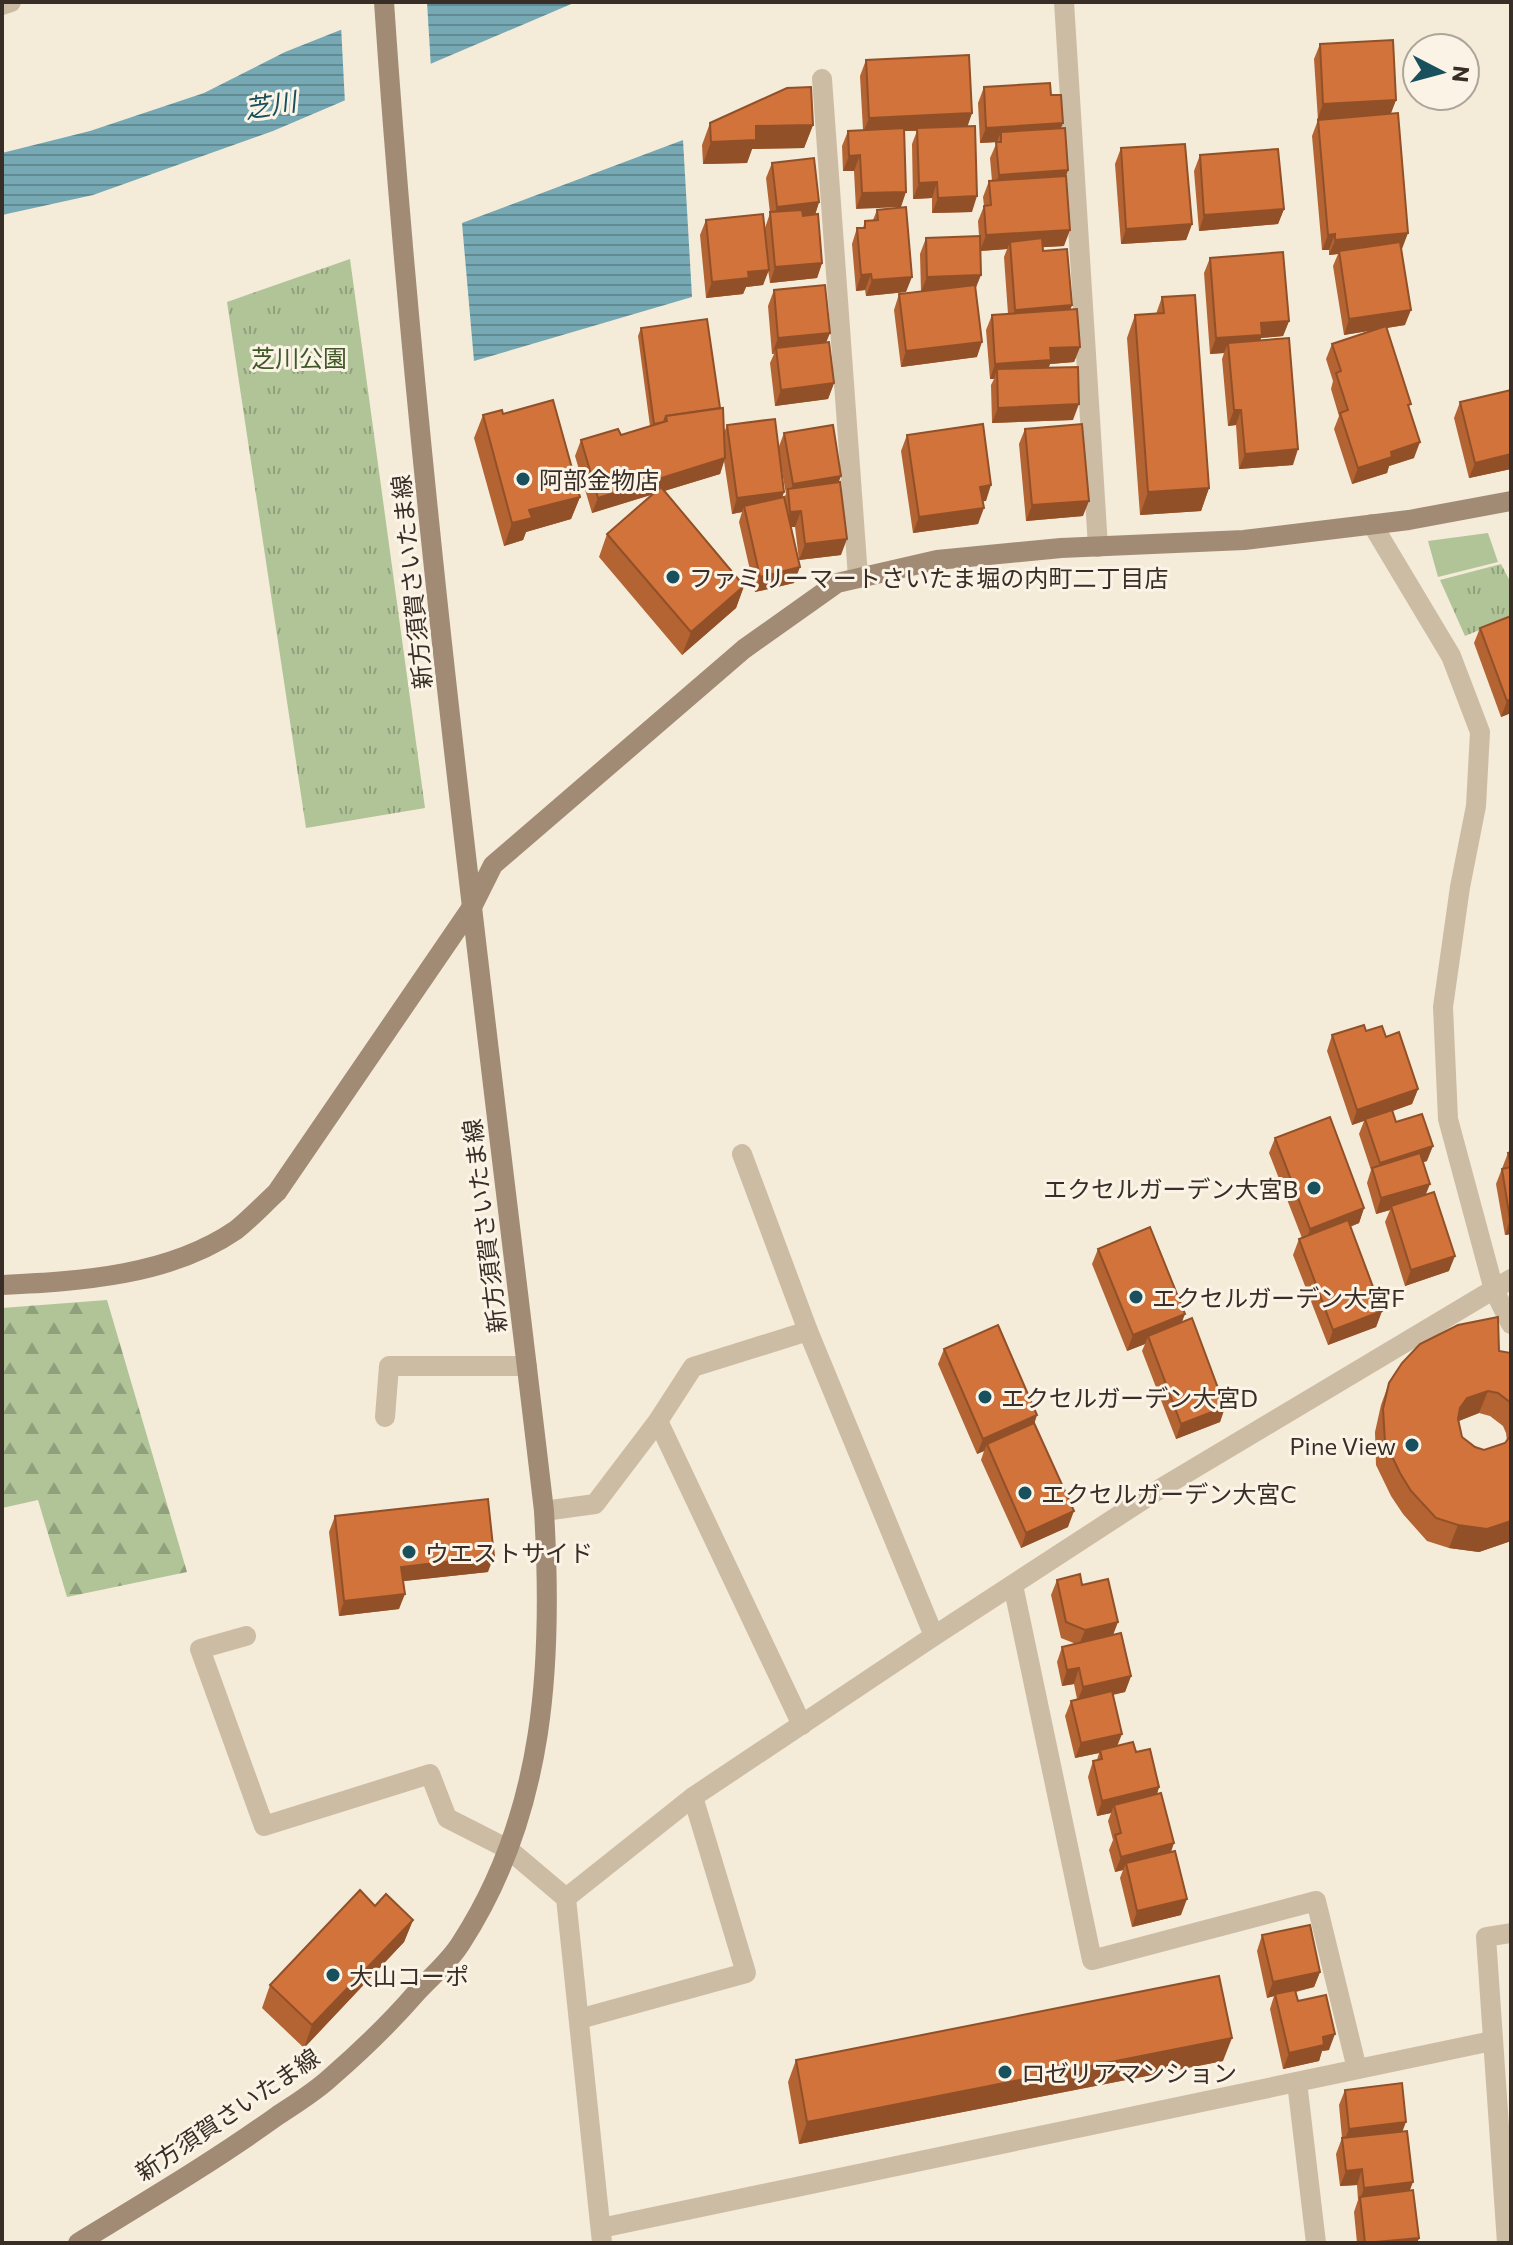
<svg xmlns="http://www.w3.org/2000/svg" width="1513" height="2245" font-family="Commissioner,'Noto Sans JP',sans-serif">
<defs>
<pattern id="forest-firs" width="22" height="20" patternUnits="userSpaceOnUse" patternTransform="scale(2)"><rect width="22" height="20" fill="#b0c498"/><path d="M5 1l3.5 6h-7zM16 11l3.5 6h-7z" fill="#90a07c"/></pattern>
<pattern id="park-tufts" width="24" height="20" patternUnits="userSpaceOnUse" patternTransform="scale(2)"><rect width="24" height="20" fill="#b0c498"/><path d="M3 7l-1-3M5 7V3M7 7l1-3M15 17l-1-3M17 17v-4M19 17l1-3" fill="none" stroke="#90a07c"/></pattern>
<pattern id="water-rules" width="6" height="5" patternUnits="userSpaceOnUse" patternTransform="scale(2)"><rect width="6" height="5" fill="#76a9b4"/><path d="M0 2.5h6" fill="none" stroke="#628a92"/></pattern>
</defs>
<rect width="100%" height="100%" fill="#f4ebd9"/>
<!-- green -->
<path fill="#b0c498" d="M1488,533L1498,562L1438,577L1428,541Z"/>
<!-- forest -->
<path fill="url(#forest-firs)" d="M107,1300L187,1572L67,1597L38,1500L2,1508V1308Z"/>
<!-- park -->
<g fill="url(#park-tufts)">
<path d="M350,259L425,808L306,828L227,302Z"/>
<path d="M1501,564L1511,583V617L1465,636L1440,580Z"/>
</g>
<!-- water -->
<g fill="url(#water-rules)">
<path d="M411,2H576L273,131L93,195L2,215V153L90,131L204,93L285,52Z"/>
<path d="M683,140L692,297L474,361L462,223Z"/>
</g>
<!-- pier -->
<path fill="#f4ebd9" d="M400,2H427L431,68L345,104L341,25Z"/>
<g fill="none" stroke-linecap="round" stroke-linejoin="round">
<!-- lane -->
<g stroke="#cdbca4" stroke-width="20">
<path d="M1064,2L1098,547"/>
<path d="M822,79L858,577"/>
<path d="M742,1154L808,1331L934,1636"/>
<path d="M385,1417L389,1366H527"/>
<path d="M658,1421L802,1725"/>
<path d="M544,1511L595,1504L658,1421L693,1367L808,1331"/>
<path d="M246,1636L200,1649L264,1826L430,1774L447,1818L508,1849"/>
<path d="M579,2019L746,1973L693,1797"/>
</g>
<!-- street -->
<g stroke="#cdbca4" stroke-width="20">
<path d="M2,5L11,2"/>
<path d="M1372,524L1451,656L1480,732L1476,806L1460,887L1443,1007L1448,1119L1494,1290L1511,1324"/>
<path d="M1013,1585L1092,1960L1316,1901L1357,2069"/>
<path d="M508,1849L566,1898L602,2243"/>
<path d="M566,1898L693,1797L934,1636L1158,1490L1511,1279"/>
<path d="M1297,2082L1316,2243"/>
<path d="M601,2228L1492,2041"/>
<path d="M1507,2243L1486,1937L1511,1933"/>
</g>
<!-- secondary -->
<g stroke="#a18b75" stroke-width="20">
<path d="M2,1285C81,1281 169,1276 236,1230C250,1219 264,1204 277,1192L472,907L493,865L744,649L837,583L937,560L1061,548L1244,540L1409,520L1511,501"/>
<path d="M78,2243C145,2202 213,2162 277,2116C295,2104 315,2092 331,2077C361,2051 391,2022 417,1992C432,1976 450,1961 461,1943C546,1812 553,1661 544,1511C485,1009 418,506 384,2"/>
</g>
</g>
<!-- wall -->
<g fill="#b46332" fill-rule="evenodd">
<path d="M1320,44L1396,100L1390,114L1402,249L1405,325L1386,328L1409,409L1414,458L1389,466L1387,473L1352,484L1334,429L1339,416L1331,389L1333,381L1326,359L1332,344L1373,330L1344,335L1333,266L1338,254L1329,255V250H1322L1312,136L1318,120L1314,59Z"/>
<path d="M866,60L972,113L967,126L972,212L932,213V198L913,199L912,144L917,131H904L856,209L854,171H843L842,146L848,131L863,130L860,76Z"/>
<path d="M984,87L1051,95L1061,128L1066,176L1064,246L1043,247V251L1072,305L1070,310L1080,347L1074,362L1050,364L1048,368L1073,420L992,423L991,385L994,379H990L986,330L992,315L1008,314L1004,257L1007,249L980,251L976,288L977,357L901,367L894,310L899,294L921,291L920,254L926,238L979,236L978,221L984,206L983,197L989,181H992L990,158L997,142L980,143L978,103Z"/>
<path d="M710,123L813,125L804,148L752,149L747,163L703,164L702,145Z"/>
<path d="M1121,148L1192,224L1186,240L1121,244L1115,164Z"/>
<path d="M1200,155L1284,209L1278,224L1199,231L1194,171Z"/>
<path d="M772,163L819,202L815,215L822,263L817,278L770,283L768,270L763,285L746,287L743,294L706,298L700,235L706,220L765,228L770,213L766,178Z"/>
<path d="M877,210L906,292L866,296L865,290L856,291L852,244L857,228H863L865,221L873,220Z"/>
<path d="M1210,258L1289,321L1283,336L1261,338L1260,341L1293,465L1239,469L1236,425L1228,426L1222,359L1224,353L1210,354L1204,273Z"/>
<path d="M774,290L826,342L834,383L828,399L775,406L770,363L774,354H772L768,306Z"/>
<path d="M1162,297L1209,488L1201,511L1140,515L1127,338L1135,315L1156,314Z"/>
<path d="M641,328L720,408L724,433L727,425L784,492L782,498H784L786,494L778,449L784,433L839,482L841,555L799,560L795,527H791L794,583L755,592L739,522L742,512L732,514L724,461L720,474L664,491L744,586L736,608L682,655L599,557L607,534L653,494L592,513L575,456L581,440L621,435L650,426L638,336Z"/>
<path d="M1511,390V469L1469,478L1454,418L1460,402Z"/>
<path d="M503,414L580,497L571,519L526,532L523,540L504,546L474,438L483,415Z"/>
<path d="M1025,429L1083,516L1026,521L1019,444Z"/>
<path d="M907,435L986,501H983L978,524L913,533L901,451Z"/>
<path d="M1480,628L1511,713L1501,717L1474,643Z"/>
<path d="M1366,1031L1386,1037L1418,1089L1412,1104L1393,1111L1396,1122L1427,1161L1423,1162L1426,1195L1449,1271L1405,1286L1385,1222L1390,1210L1376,1214L1367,1183L1371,1170L1359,1134L1364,1121L1352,1125L1327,1051L1332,1035Z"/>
<path d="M1275,1138L1364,1208L1359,1223L1350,1227L1382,1311L1376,1327L1328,1345L1293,1255L1299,1239L1302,1238L1269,1153Z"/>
<path d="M1511,1152V1234L1505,1235L1496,1184L1508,1153Z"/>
<path d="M1098,1249L1182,1322L1225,1407L1220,1422L1176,1439L1142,1351L1145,1344L1127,1351L1092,1264Z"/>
<path d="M944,1349L1034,1423L1068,1527L1021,1548L981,1460L984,1451L977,1454L938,1364Z"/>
<path d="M1499,1351L1511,1353V1541L1479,1552L1449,1548L1427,1541L1403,1514L1391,1496L1376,1465L1375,1432L1381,1405L1389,1383ZM1479,1413L1490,1416L1503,1426L1506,1433L1507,1441L1505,1443L1484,1450L1475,1447L1462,1437L1458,1421Z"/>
<path d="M335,1516L488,1572L403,1581L399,1609L339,1616L329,1532Z"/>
<path d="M1057,1580L1082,1585L1113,1635L1131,1676L1125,1692L1113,1695L1117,1746L1136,1752L1159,1787L1157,1794L1171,1852L1181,1915L1132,1927L1120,1878L1123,1870L1115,1872L1109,1850L1113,1840L1108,1821L1111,1813L1097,1816L1088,1777L1093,1761L1097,1760L1099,1753L1075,1758L1065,1716L1071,1701L1077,1699L1074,1684L1062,1686L1057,1662L1062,1647L1076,1644L1061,1638L1051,1595Z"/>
<path d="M375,1906L413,1920L404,1942L304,2048L262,2008L270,1985Z"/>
<path d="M1262,1935L1320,1972L1314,1987L1296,1992L1298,2001L1329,2050L1322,2051L1319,2061L1283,2069L1270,2009L1274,1996L1267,1998L1257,1951Z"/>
<path d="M796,2060L1223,2061L799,2144L788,2082Z"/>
<path d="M1345,2090L1403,2132L1410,2191L1419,2238L1417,2243H1357L1354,2212L1358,2200L1357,2185L1340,2186L1336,2154L1342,2138L1339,2105Z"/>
</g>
<!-- shaded-wall -->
<g fill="#925029">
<path d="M1396,100L1390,116L1317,120L1323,104Z"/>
<path d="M972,113L967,128L863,133L869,118Z"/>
<path d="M1063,123L1057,139L1001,132L997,142L980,143L986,128Z"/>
<path d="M813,125L804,148L752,149L747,163L703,164L711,142L756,126Z"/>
<path d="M860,155L854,171H843L849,156Z"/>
<path d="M1068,170L1063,186L993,190L999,175Z"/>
<path d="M937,182L932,198L913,199L919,183Z"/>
<path d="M906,192L901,207L856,209L862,193Z"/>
<path d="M977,196L972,212L932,213L938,198Z"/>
<path d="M819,202L814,218L771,222L777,207Z"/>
<path d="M1284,209L1278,224L1199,231L1204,215Z"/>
<path d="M1192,224L1186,240L1121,244L1126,229Z"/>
<path d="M1070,230L1064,246L1010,249V242L1007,249L980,251L986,235Z"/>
<path d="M1408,233L1402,249L1339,254V251L1338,254L1329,255L1335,240Z"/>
<path d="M1335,234L1329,250H1322L1328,235Z"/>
<path d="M822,263L817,278L770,283L775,267Z"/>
<path d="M769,270L763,285L746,287L743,294L706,298L712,282L748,272Z"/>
<path d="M871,274L865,290L856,291L861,275Z"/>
<path d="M981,275L975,290L921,292L927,277Z"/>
<path d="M912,277L906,292L866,296L872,280Z"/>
<path d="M1072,305L1066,320L1009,325L1015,310Z"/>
<path d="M1411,310L1405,325L1344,335L1349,319Z"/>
<path d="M1289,321L1283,336L1261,338L1257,351L1228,343L1224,353L1210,354L1216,338L1261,323Z"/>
<path d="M830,333L824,348H776L772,354L778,338Z"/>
<path d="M982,342L977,357L901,367L906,351Z"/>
<path d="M1080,347L1074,362L1050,364L1046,375L997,369L994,379H990L995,364L1050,348Z"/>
<path d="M834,383L828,399L775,406L781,390Z"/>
<path d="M1079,404L1073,420L992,423L998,408Z"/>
<path d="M1234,410H1241L1236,425L1228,426Z"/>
<path d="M1420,442L1414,458L1389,466L1387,473L1352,484L1358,468L1391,452Z"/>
<path d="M1298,449L1293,465L1239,469L1245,454Z"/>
<path d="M1511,454V469L1469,478L1475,463Z"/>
<path d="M725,458L720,474L592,513L598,498Z"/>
<path d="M841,476L835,492L789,495L793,484Z"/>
<path d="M991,485L986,501L975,502L980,487Z"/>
<path d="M1209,488L1201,511L1140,515L1148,492Z"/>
<path d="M784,492L778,507L744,506L742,512L732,514L737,498Z"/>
<path d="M580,497L571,519L526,532L523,540L504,546L512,523L529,510Z"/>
<path d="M1089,501L1083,516L1026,521L1032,505Z"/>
<path d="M984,508L978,524L913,533L919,517Z"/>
<path d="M801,511L795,527H785L790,512Z"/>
<path d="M847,539L841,555L799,560L805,544Z"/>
<path d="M800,567L794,583L755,592L760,577Z"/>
<path d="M744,586L736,608L682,655L691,632Z"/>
<path d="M1511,699V713L1501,717L1507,701Z"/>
<path d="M1418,1089L1412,1104L1352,1125L1357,1110Z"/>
<path d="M1433,1146L1427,1161L1374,1179L1380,1163Z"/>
<path d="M1430,1184L1424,1199L1391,1206L1390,1210L1376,1214L1381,1198Z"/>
<path d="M1364,1208L1359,1223L1305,1244L1310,1229Z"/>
<path d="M1511,1219V1234L1505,1235L1510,1220Z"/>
<path d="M1455,1256L1449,1271L1405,1286L1411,1270Z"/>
<path d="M1382,1311L1376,1327L1328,1345L1333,1330Z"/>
<path d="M1185,1314L1179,1330L1148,1336L1145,1344L1127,1351L1133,1335Z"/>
<path d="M1488,1391L1479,1413L1459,1421L1451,1431L1460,1408L1467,1398Z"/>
<path d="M1225,1407L1220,1422L1176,1439L1181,1424Z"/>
<path d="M1037,1415L1032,1431L987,1444L984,1451L977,1454L983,1439Z"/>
<path d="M1074,1511L1068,1527L1021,1548L1026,1533Z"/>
<path d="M1511,1521V1541L1479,1552L1449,1548L1458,1525Z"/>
<path d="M494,1556L488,1572L396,1582L401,1567Z"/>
<path d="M405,1594L399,1609L339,1616L344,1601Z"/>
<path d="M1118,1622L1112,1638L1079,1645L1085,1630Z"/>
<path d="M1079,1668L1074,1684L1062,1686L1067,1670Z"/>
<path d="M1131,1676L1125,1692L1077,1702L1083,1687Z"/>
<path d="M1122,1734L1116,1749L1100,1750L1099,1753L1075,1758L1081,1743Z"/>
<path d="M1159,1787L1154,1803L1114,1805L1111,1813L1097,1816L1102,1801Z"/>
<path d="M1174,1843L1169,1858L1126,1863L1123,1870L1115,1872L1121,1857Z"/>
<path d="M1187,1899L1181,1915L1132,1927L1137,1911Z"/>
<path d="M413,1920L404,1942L304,2048L312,2025Z"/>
<path d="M1320,1972L1314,1987L1276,1996L1275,1994L1274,1996L1267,1998L1273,1982Z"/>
<path d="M1335,2034L1329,2050L1322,2051L1319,2061L1283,2069L1289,2053L1323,2037Z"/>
<path d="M1232,2038L1223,2061L799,2144L807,2122Z"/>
<path d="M1406,2122L1400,2138L1343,2144L1349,2129Z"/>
<path d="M1362,2169L1357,2185L1340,2186L1346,2171Z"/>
<path d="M1413,2182L1407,2198L1360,2199L1364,2188Z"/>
<path d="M1419,2238L1417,2243H1375Z"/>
</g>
<!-- building -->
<g fill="#d1733a" stroke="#925029" stroke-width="2">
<path d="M1393,40L1396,100L1323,104L1320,44Z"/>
<path d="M969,55L972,113L869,118L866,60Z"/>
<path d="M1050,83L1051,95H1061L1063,123L986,128L984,87Z"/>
<path d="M811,87L813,125L756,126V140L711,142L710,123L787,88Z"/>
<path d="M1398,113L1408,233L1335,240V234L1328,235L1318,120Z"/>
<path d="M975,126L977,196L938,198L937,182L919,183L917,128Z"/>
<path d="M904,128L906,192L862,193L860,155L849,156L848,131Z"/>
<path d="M1065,128L1068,170L999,175L996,142H1001V132Z"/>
<path d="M1185,144L1192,224L1126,229L1121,148Z"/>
<path d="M1278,149L1284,209L1204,215L1200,155Z"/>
<path d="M814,158L819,202L777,207L772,163Z"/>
<path d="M1066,176L1070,230L986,235L984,206L991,205L989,181Z"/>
<path d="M906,207L912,277L872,280L871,274L861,275L857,228H865V221L878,220L877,210Z"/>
<path d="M802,210L803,216L818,214L822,263L775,267L770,212Z"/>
<path d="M763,214L769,270L748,272L749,278L712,282L706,220Z"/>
<path d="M980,236L981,275L927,277L926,238Z"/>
<path d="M1042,238L1043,251L1067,249L1072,305L1015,310L1010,242Z"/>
<path d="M1400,242L1411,310L1349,319L1339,251Z"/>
<path d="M1283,252L1289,321L1261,323L1262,335L1216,338L1210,258Z"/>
<path d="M825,285L830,333L778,338L774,290Z"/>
<path d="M975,285L982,342L906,351L899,294Z"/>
<path d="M1195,295L1209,488L1148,492L1135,315L1164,313L1162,297Z"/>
<path d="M1077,309L1080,347L1050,348L1051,360L995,364L992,315Z"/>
<path d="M707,319L720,408L666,416L664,422L654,424L641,328Z"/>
<path d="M1386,326L1411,404L1408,405L1420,442L1391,452L1392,457L1358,468L1340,413L1348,410L1336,373L1341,371L1332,344Z"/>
<path d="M1289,338L1298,449L1245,454L1241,410H1234L1228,343Z"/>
<path d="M829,342L834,383L781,390L776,348Z"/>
<path d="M1078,367L1079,404L998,408L997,369Z"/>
<path d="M1511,390V454L1475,463L1460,402Z"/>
<path d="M553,400L580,497L529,510L532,518L512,523L483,415L502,410L503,414Z"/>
<path d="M723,408L725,458L598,498L581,440L618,429L621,435L667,421L666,416Z"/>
<path d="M775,419L784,492L737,498L727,425Z"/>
<path d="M983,424L991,485L980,487L984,508L919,517L907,435Z"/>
<path d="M1082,424L1089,501L1032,505L1025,429Z"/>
<path d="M833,425L841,476L793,484L784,433Z"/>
<path d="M840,482L847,539L805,544L801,511L790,512L788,489Z"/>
<path d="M661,487L744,586L691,632L607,534Z"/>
<path d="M784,497L800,567L760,577L744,506Z"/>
<path d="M1511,616V699L1507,701L1480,628Z"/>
<path d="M1364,1025L1366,1031L1382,1026L1386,1037L1399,1032L1418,1089L1357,1110L1332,1035Z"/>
<path d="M1392,1110L1396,1122L1422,1114L1433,1146L1380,1163L1365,1119Z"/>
<path d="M1330,1117L1364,1208L1310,1229L1275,1138Z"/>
<path d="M1511,1152V1219L1510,1220L1502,1169L1511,1167L1508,1153Z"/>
<path d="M1420,1153L1430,1184L1381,1198L1372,1168Z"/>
<path d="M1434,1192L1455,1256L1411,1270L1391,1206Z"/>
<path d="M1348,1220L1382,1311L1333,1330L1299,1239Z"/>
<path d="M1150,1227L1185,1314L1133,1335L1098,1249Z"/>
<path d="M1498,1317L1499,1351L1511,1353V1403L1498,1393L1488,1391L1467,1398L1460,1408L1458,1419L1462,1437L1475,1447L1484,1450L1505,1443L1511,1435V1521L1487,1529L1458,1525L1436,1518L1411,1491L1400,1473L1385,1442L1383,1409L1389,1383L1402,1363L1420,1344L1458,1325Z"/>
<path d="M1192,1318L1225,1407L1181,1424L1148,1336Z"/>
<path d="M998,1325L1037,1415L983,1439L944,1349Z"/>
<path d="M1034,1423L1074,1511L1026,1533L987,1444Z"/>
<path d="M488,1499L494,1556L401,1567L405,1594L344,1601L335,1516Z"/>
<path d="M1080,1574L1082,1585L1108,1579L1118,1622L1085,1630L1066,1622L1057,1580Z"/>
<path d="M1121,1633L1131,1676L1083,1687L1079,1668L1067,1670L1062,1647Z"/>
<path d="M1112,1691L1122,1734L1081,1743L1071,1701Z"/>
<path d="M1133,1742L1136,1752L1150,1749L1159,1787L1102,1801L1093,1761L1102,1759L1100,1750Z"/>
<path d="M1161,1793L1174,1843L1121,1857L1115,1835L1121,1833L1114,1805Z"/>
<path d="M1175,1851L1187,1899L1137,1911L1126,1863Z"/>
<path d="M360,1890L375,1906L386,1894L413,1920L312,2025L270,1985Z"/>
<path d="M1310,1925L1320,1972L1273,1982L1262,1935Z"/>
<path d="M1219,1976L1232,2038L807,2122L796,2060Z"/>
<path d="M1295,1990L1298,2001L1326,1995L1335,2034L1323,2037L1324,2045L1289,2053L1275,1994Z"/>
<path d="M1402,2083L1406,2122L1349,2129L1345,2090Z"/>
<path d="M1407,2131L1413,2182L1364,2188L1362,2169L1346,2171L1342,2138Z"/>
<path d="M1413,2190L1419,2238L1365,2243L1360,2197Z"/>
</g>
<!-- markers -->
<g fill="#18505d" stroke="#fbf4e6" stroke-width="3">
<circle cx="523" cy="479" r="8"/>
<circle cx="673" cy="577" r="8"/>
<circle cx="1314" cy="1188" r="8"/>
<circle cx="1136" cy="1297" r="8"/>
<circle cx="985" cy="1397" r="8"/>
<circle cx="1412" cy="1445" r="8"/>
<circle cx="1025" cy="1493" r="8"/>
<circle cx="409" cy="1552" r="8"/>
<circle cx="333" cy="1975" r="8"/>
<circle cx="1005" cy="2072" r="8"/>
</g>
<g text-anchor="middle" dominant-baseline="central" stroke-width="6" stroke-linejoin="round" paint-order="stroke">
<!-- park labels -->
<g font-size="24" fill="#405828" stroke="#fbf4e6">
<text x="299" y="357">芝川公園</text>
</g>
<!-- poi labels -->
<g font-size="24" fill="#382e27" stroke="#fbf4e6" text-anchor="start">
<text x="539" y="479">阿部金物店</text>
<text x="689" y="577">ファミリーマートさいたま堀の内町二丁目店</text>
<text x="1298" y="1188" text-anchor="end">エクセルガーデン大宮B</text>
<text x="1152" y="1297">エクセルガーデン大宮F</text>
<text x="1001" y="1397">エクセルガーデン大宮D</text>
<text x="1396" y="1445" text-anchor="end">Pine View</text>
<text x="1041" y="1493">エクセルガーデン大宮C</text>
<text x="425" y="1552">ウエストサイド</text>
<text x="349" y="1975">大山コーポ</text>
<text x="1021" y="2072">ロゼリアマンション</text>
</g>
<!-- street labels -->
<g font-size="24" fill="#382e27" stroke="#fbf4e6">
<text transform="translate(411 582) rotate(-96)">新方須賀さいたま線</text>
<text transform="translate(484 1226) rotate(-97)">新方須賀さいたま線</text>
<text transform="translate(227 2114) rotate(-34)">新方須賀さいたま線</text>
</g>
<!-- water labels -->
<g font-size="26" font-style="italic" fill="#18505d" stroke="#fbf4e6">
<text transform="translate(270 104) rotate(-9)">芝川</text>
</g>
</g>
<!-- border -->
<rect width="1513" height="2245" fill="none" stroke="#382e27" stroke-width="8"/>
<!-- north arrow -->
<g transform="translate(1441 72) rotate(96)"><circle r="38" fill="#fbf4e6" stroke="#ada59a" stroke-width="2"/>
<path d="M0-6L14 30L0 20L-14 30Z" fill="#18505d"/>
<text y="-12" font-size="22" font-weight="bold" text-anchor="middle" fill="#382e27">N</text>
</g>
</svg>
